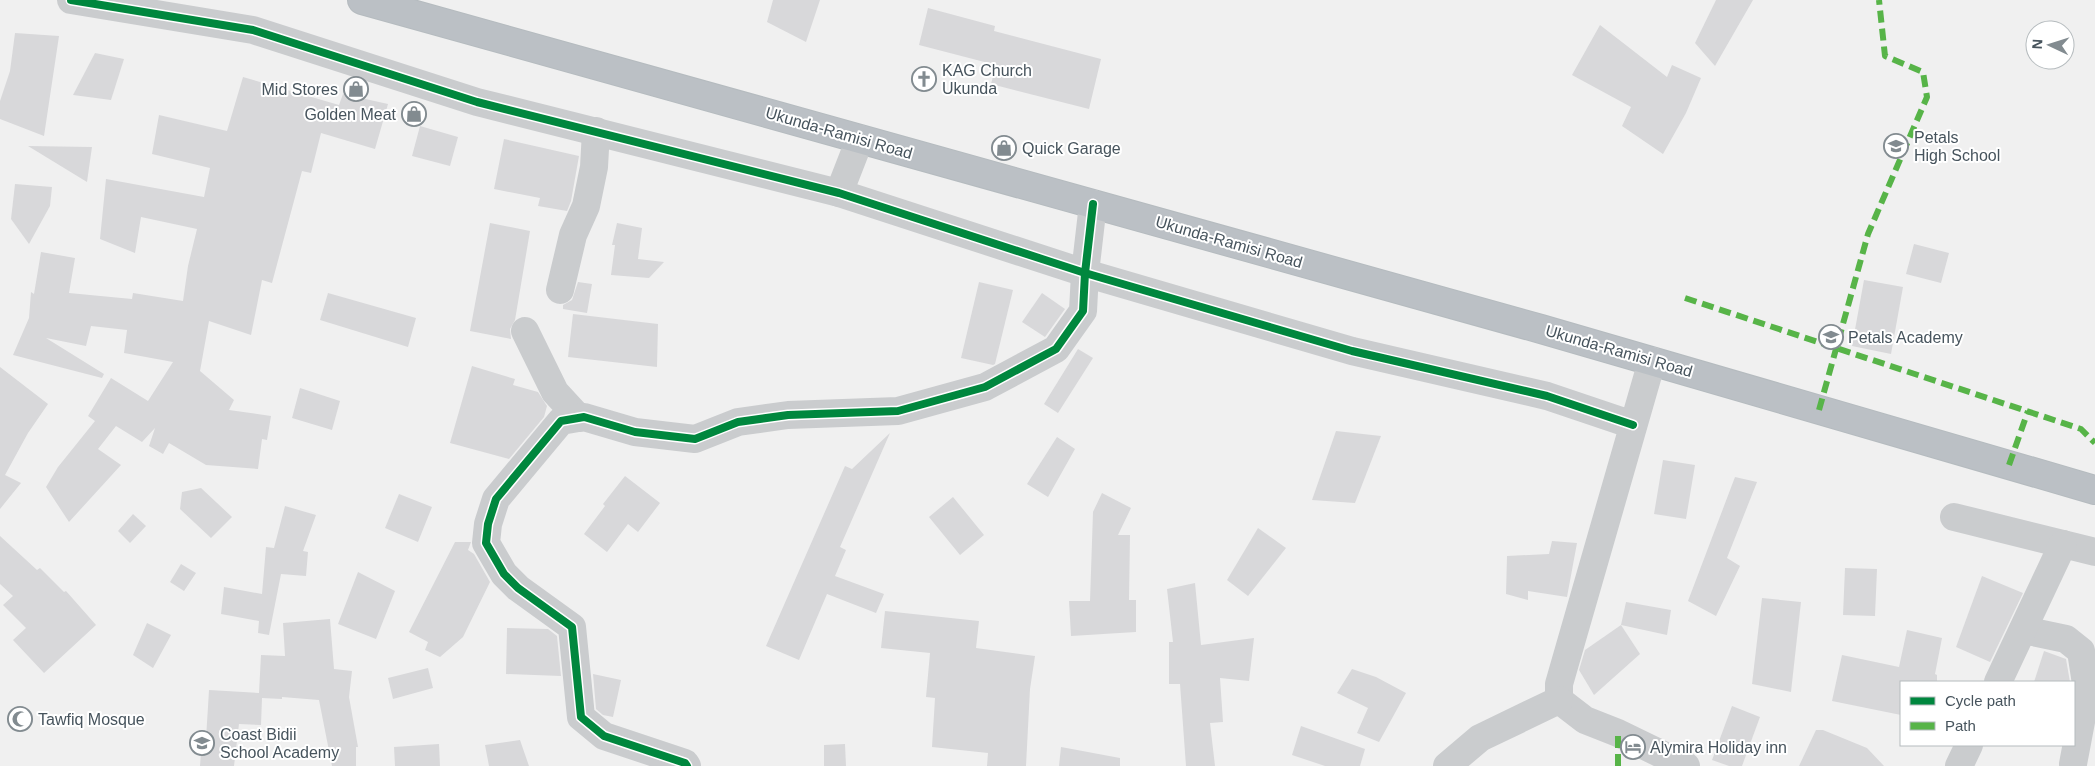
<svg xmlns="http://www.w3.org/2000/svg" width="2095" height="766" font-family="Helvetica,sans-serif">
<rect width="100%" height="100%" fill="#f0f0f0"/>
<!-- building -->
<g fill="#d8d8da">
<path d="M773,0H820L806,42L767,22Z"/>
<path d="M1716,0H1753L1715,66L1695,43Z"/>
<path d="M928,8L995,26L994,31L1101,59L1089,109L991,84L996,65L919,45Z"/>
<path d="M1600,25L1667,77L1672,65L1701,78L1686,113L1663,154L1622,126L1631,107L1572,75Z"/>
<path d="M15,33L59,36L44,136L0,119V101L10,71Z"/>
<path d="M95,53L124,59L111,100L73,95Z"/>
<path d="M243,77L339,105L343,94L388,104L375,149L321,133L311,173L302,171L272,283L262,280L251,335L209,321L200,371L234,400L229,410L271,416L267,440L262,439L258,469L206,465L169,443L163,454L149,446L155,428L142,442L116,426L98,449L121,465L69,522L46,487L58,467L95,421L88,416L111,378L148,401L173,362L124,353L127,330L91,326L86,346L46,338L104,374L102,378L13,355L29,318L31,292L34,294L41,252L75,258L69,293L132,299L133,293L183,301L188,266L197,229L141,217L135,253L100,239L106,179L204,197L210,168L152,154L159,115L227,131Z"/>
<path d="M420,126L458,137L450,166L412,156Z"/>
<path d="M504,139L579,156L571,201L567,211L538,206L540,198L494,189Z"/>
<path d="M28,146L92,147L87,182Z"/>
<path d="M15,184L52,187L50,206L29,244L11,219Z"/>
<path d="M490,223L530,231L515,320L510,329L511,339L470,331Z"/>
<path d="M617,223L642,228L638,259L664,262L649,278L611,275L615,245H612Z"/>
<path d="M1914,244L1949,253L1941,283L1906,274Z"/>
<path d="M1864,280L1903,287L1891,354L1852,346Z"/>
<path d="M578,282L592,284L587,313L563,309V305L572,300Z"/>
<path d="M979,282L1013,290L995,364L993,365L961,358Z"/>
<path d="M328,293L416,318L408,347L320,320Z"/>
<path d="M1042,293L1065,309L1045,337L1022,322Z"/>
<path d="M573,314L658,324L657,367L568,357Z"/>
<path d="M1078,349L1093,358L1058,413L1044,404Z"/>
<path d="M472,366L515,379L513,385L538,392L547,406L544,417L509,459L450,443Z"/>
<path d="M0,367L48,404L28,433L5,475L21,483L0,509Z"/>
<path d="M300,388L340,401L332,430L292,418Z"/>
<path d="M1336,431L1381,436L1355,503L1312,500Z"/>
<path d="M890,433L840,547L846,550L835,576L884,594L876,613L827,594L799,660L766,646L845,466L852,469Z"/>
<path d="M1057,437L1075,449L1048,497L1027,484Z"/>
<path d="M1663,460L1695,465L1686,519L1654,514Z"/>
<path d="M625,476L660,503L638,532L628,524L607,552L584,534L605,506L603,504Z"/>
<path d="M1735,477L1757,482L1727,558L1740,566L1716,616L1688,601Z"/>
<path d="M201,488L232,517L211,538L180,509L182,492Z"/>
<path d="M1102,493L1131,508L1118,535H1130L1129,600H1136V632L1071,636L1069,601H1090L1093,512Z"/>
<path d="M399,494L432,507L418,542L385,528Z"/>
<path d="M953,497L984,535L960,555L929,517Z"/>
<path d="M285,506L316,515L303,551L308,552L306,576L281,574L269,635L258,633L259,621L221,614L224,587L262,594L266,547L274,548Z"/>
<path d="M133,514L146,526L130,543L118,531Z"/>
<path d="M1258,528L1286,548L1248,596L1227,580Z"/>
<path d="M0,536L37,570L40,568L64,592L66,591L96,625L44,673L13,640L26,628L3,605L13,596L0,584Z"/>
<path d="M1552,541L1577,543L1567,597L1528,591V600L1506,594L1507,556L1549,554Z"/>
<path d="M455,542H471L468,550L474,554L490,582L463,637L440,657L425,650L428,642L409,632Z"/>
<path d="M181,564L196,573L184,591L170,582Z"/>
<path d="M1845,568L1877,569L1875,616L1843,615Z"/>
<path d="M358,572L395,591L376,639L338,624Z"/>
<path d="M1982,576L2023,593L1990,662L1956,647Z"/>
<path d="M1195,583L1201,645L1254,638L1249,681L1220,678L1223,722L1210,723L1215,766H1186L1180,684H1169V642H1173L1167,589Z"/>
<path d="M1762,598L1801,602L1791,692L1752,684Z"/>
<path d="M1626,602L1671,610L1667,635L1621,625Z"/>
<path d="M885,611L979,621L976,648L1035,656L1030,689L1026,766H987L988,753L932,747L935,698L926,697L930,653L881,648Z"/>
<path d="M330,619L334,669L352,671L349,697L358,747H356V766H332L319,700L282,697V699L262,698L261,725L239,724L234,766H200L202,738L206,739L209,690L259,693L261,655L285,656L283,623Z"/>
<path d="M147,623L171,635L153,668L133,655Z"/>
<path d="M1621,625L1640,654L1594,695L1579,670L1585,650Z"/>
<path d="M507,628L548,629L557,636L561,676L506,674Z"/>
<path d="M1907,630L1942,638L1935,674L1937,675V682H1901V715L1832,701L1842,655L1899,667Z"/>
<path d="M2044,651L2066,659L2070,682H2034Z"/>
<path d="M428,668L433,688L393,699L388,678Z"/>
<path d="M1352,669L1376,677L1406,693L1379,742L1357,733L1368,708L1337,693Z"/>
<path d="M593,674L621,680L613,717L603,715L596,709Z"/>
<path d="M1732,706L1760,717L1742,766H1729L1712,760Z"/>
<path d="M1301,726L1365,749L1360,766H1325L1292,755Z"/>
<path d="M1816,730H1823L1867,748L1884,766H1799Z"/>
<path d="M520,740L529,766H489L485,745Z"/>
<path d="M439,744L440,766H395L394,747Z"/>
<path d="M845,744L846,766H824V745Z"/>
<path d="M1061,747L1120,758V766H1059Z"/>
</g>
<g fill="none" stroke-linecap="round" stroke-linejoin="round">
<defs>
<path id="highway" d="M362,0L1541,329L2095,490"/>
</defs>
<!-- highway casing -->
<use href="#highway" stroke="#b5bbbf" stroke-width="30"/>
<!-- minor -->
<g stroke="#caccce" stroke-width="28">
<path d="M71,0L253,30L477,102L839,193L1085,273L1352,351L1547,396L1633,425"/>
<path d="M839,193L860,139"/>
<path d="M560,290L573,235L586,206L594,167L596,131"/>
<path d="M525,331L555,392L579,418"/>
<path d="M1652,361L1559,684V700L1585,720L1618,733L1686,766"/>
<path d="M1954,517L2095,552"/>
<path d="M2023,630L2066,639L2081,651L2087,690L2073,764"/>
<path d="M1998,682L2063,544"/>
<path d="M687,766L685,763L604,736L581,717L572,627L518,588L504,574L486,543L488,524L496,499L561,421L584,417L635,432L695,439L738,422L788,415L898,411L985,387L1056,349L1083,311L1085,273L1093,204"/>
<path d="M1447,766L1480,738L1559,700"/>
<path d="M1959,766L1969,745"/>
</g>
<!-- highway -->
<use href="#highway" stroke="#bbc0c5" stroke-width="28"/>
<!-- quiet -->
<g stroke="#57b448" stroke-width="6" stroke-dasharray="12 6" stroke-linecap="butt">
<path d="M1685,298L2081,429L2095,443"/>
<path d="M1819,410L1868,234L1927,97L1923,72L1885,56L1879,0"/>
<path d="M2009,465L2028,411"/>
<path d="M1618,766V733"/>
</g>
<defs>
<g id="cycleway">
<path d="M71,0L253,30L477,102L839,193L1085,273L1352,351L1547,396L1633,425"/>
<path d="M687,766L685,763L604,736L581,717L572,627L518,588L504,574L486,543L488,524L496,499L561,421L584,417L635,432L695,439L738,422L788,415L898,411L985,387L1056,349L1083,311L1085,273L1093,204"/>
</g>
</defs>
<!-- cycleway casing -->
<use href="#cycleway" stroke="#fff" stroke-width="11"/>
<!-- cycleway -->
<use href="#cycleway" stroke="#00873e" stroke-width="8"/>
</g>
<!-- icons -->
<defs>
<symbol id="church-ring" viewBox="-11 -11 22 22"><circle r="9.5" fill="#fff" stroke="#828b90" stroke-width="1.5"/><path d="M-1.2-6h2.4v3.5h3.3v2.4h-3.3V6h-2.4V-.1h-3.3v-2.4h3.3Z" fill="#828b90"/></symbol>
<symbol id="shop-ring" viewBox="-11 -11 22 22"><circle r="9.5" fill="#fff" stroke="#828b90" stroke-width="1.5"/><path d="M-5-2.5h2.3a2.7 3.5 0 0 1 5.4 0H5L5.5 6h-11ZM-1.5-2.5h3a1.5 2.3 0 0 0-3 0Z" fill="#828b90"/></symbol>
<symbol id="school-ring" viewBox="-11 -11 22 22"><circle r="9.5" fill="#fff" stroke="#828b90" stroke-width="1.5"/><path d="M0-5L7-2L0 1L-7-2ZM-4 1L0 2.5L4 1V4Q0 6-4 4Z" fill="#828b90"/></symbol>
<symbol id="mosque-ring" viewBox="-11 -11 22 22"><circle r="9.5" fill="#fff" stroke="#828b90" stroke-width="1.5"/><path d="M3.5-4.9A6 6 0 1 0 3.5 4.9A5 5 0 1 1 3.5-4.9Z" fill="#828b90"/></symbol>
<symbol id="hotel-ring" viewBox="-11 -11 22 22"><circle r="9.5" fill="#fff" stroke="#828b90" stroke-width="1.5"/><path d="M-6-4.5h1.5V1H6V5H4.5V3h-9V5H-6ZM-4 0a1.8 1.8 0 1 1 3.6 0ZM.5 0V-2.5h3Q6-2.5 6 0Z" fill="#828b90"/></symbol>
</defs>
<g fill-rule="evenodd">
<use href="#church-ring" x="910" y="65" width="28" height="28"/>
<use href="#shop-ring" x="342" y="75" width="28" height="28"/>
<use href="#shop-ring" x="400" y="100" width="28" height="28"/>
<use href="#school-ring" x="1882" y="132" width="28" height="28"/>
<use href="#shop-ring" x="990" y="134" width="28" height="28"/>
<use href="#school-ring" x="1817" y="323" width="28" height="28"/>
<use href="#mosque-ring" x="6" y="705" width="28" height="28"/>
<use href="#school-ring" x="188" y="729" width="28" height="28"/>
<use href="#hotel-ring" x="1619" y="733" width="28" height="28"/>
</g>
<g text-anchor="middle" dominant-baseline="central" stroke-width="4" stroke-linejoin="round" paint-order="stroke">
<!-- poi labels -->
<g font-size="16" fill="#47545d" stroke="#fff" text-anchor="start">
<text x="942" y="70">KAG Church<tspan x="942" dy="18">Ukunda</tspan></text>
<text x="338" y="89" text-anchor="end">Mid Stores</text>
<text x="396" y="114" text-anchor="end">Golden Meat</text>
<text x="1914" y="137">Petals<tspan x="1914" dy="18">High School</tspan></text>
<text x="1022" y="148">Quick Garage</text>
<text x="1848" y="337">Petals Academy</text>
<text x="38" y="719">Tawfiq Mosque</text>
<text x="220" y="734">Coast Bidii<tspan x="220" dy="18">School Academy</tspan></text>
<text x="1650" y="747">Alymira Holiday inn</text>
</g>
<!-- street labels -->
<g font-size="16" fill="#47545d" stroke="#fff">
<text transform="translate(839 133) rotate(16)">Ukunda-Ramisi Road</text>
<text transform="translate(1229 242) rotate(16)">Ukunda-Ramisi Road</text>
<text transform="translate(1619 351) rotate(16)">Ukunda-Ramisi Road</text>
</g>
</g>
<!-- legend -->
<rect x="1900" y="681" width="175" height="65" fill="#ffffff" stroke="#b5bbbe"/>
<rect x="1910" y="697" width="25" height="8" fill="#00873e" stroke="#b5bbbe"/>
<text x="1945" y="706" font-size="15" fill="#47545d">Cycle path</text>
<rect x="1910" y="722" width="25" height="8" fill="#57b448" stroke="#b5bbbe"/>
<text x="1945" y="731" font-size="15" fill="#47545d">Path</text>
<!-- north arrow -->
<g transform="translate(2050 45) rotate(274)"><circle r="24" fill="#ffffff" stroke="#b5bbbe"/>
<path d="M0-4L9 19L0 12L-9 19Z" fill="#828b90"/>
<text y="-8" font-size="14" font-weight="bold" text-anchor="middle" fill="#47545d">N</text>
</g>
</svg>
